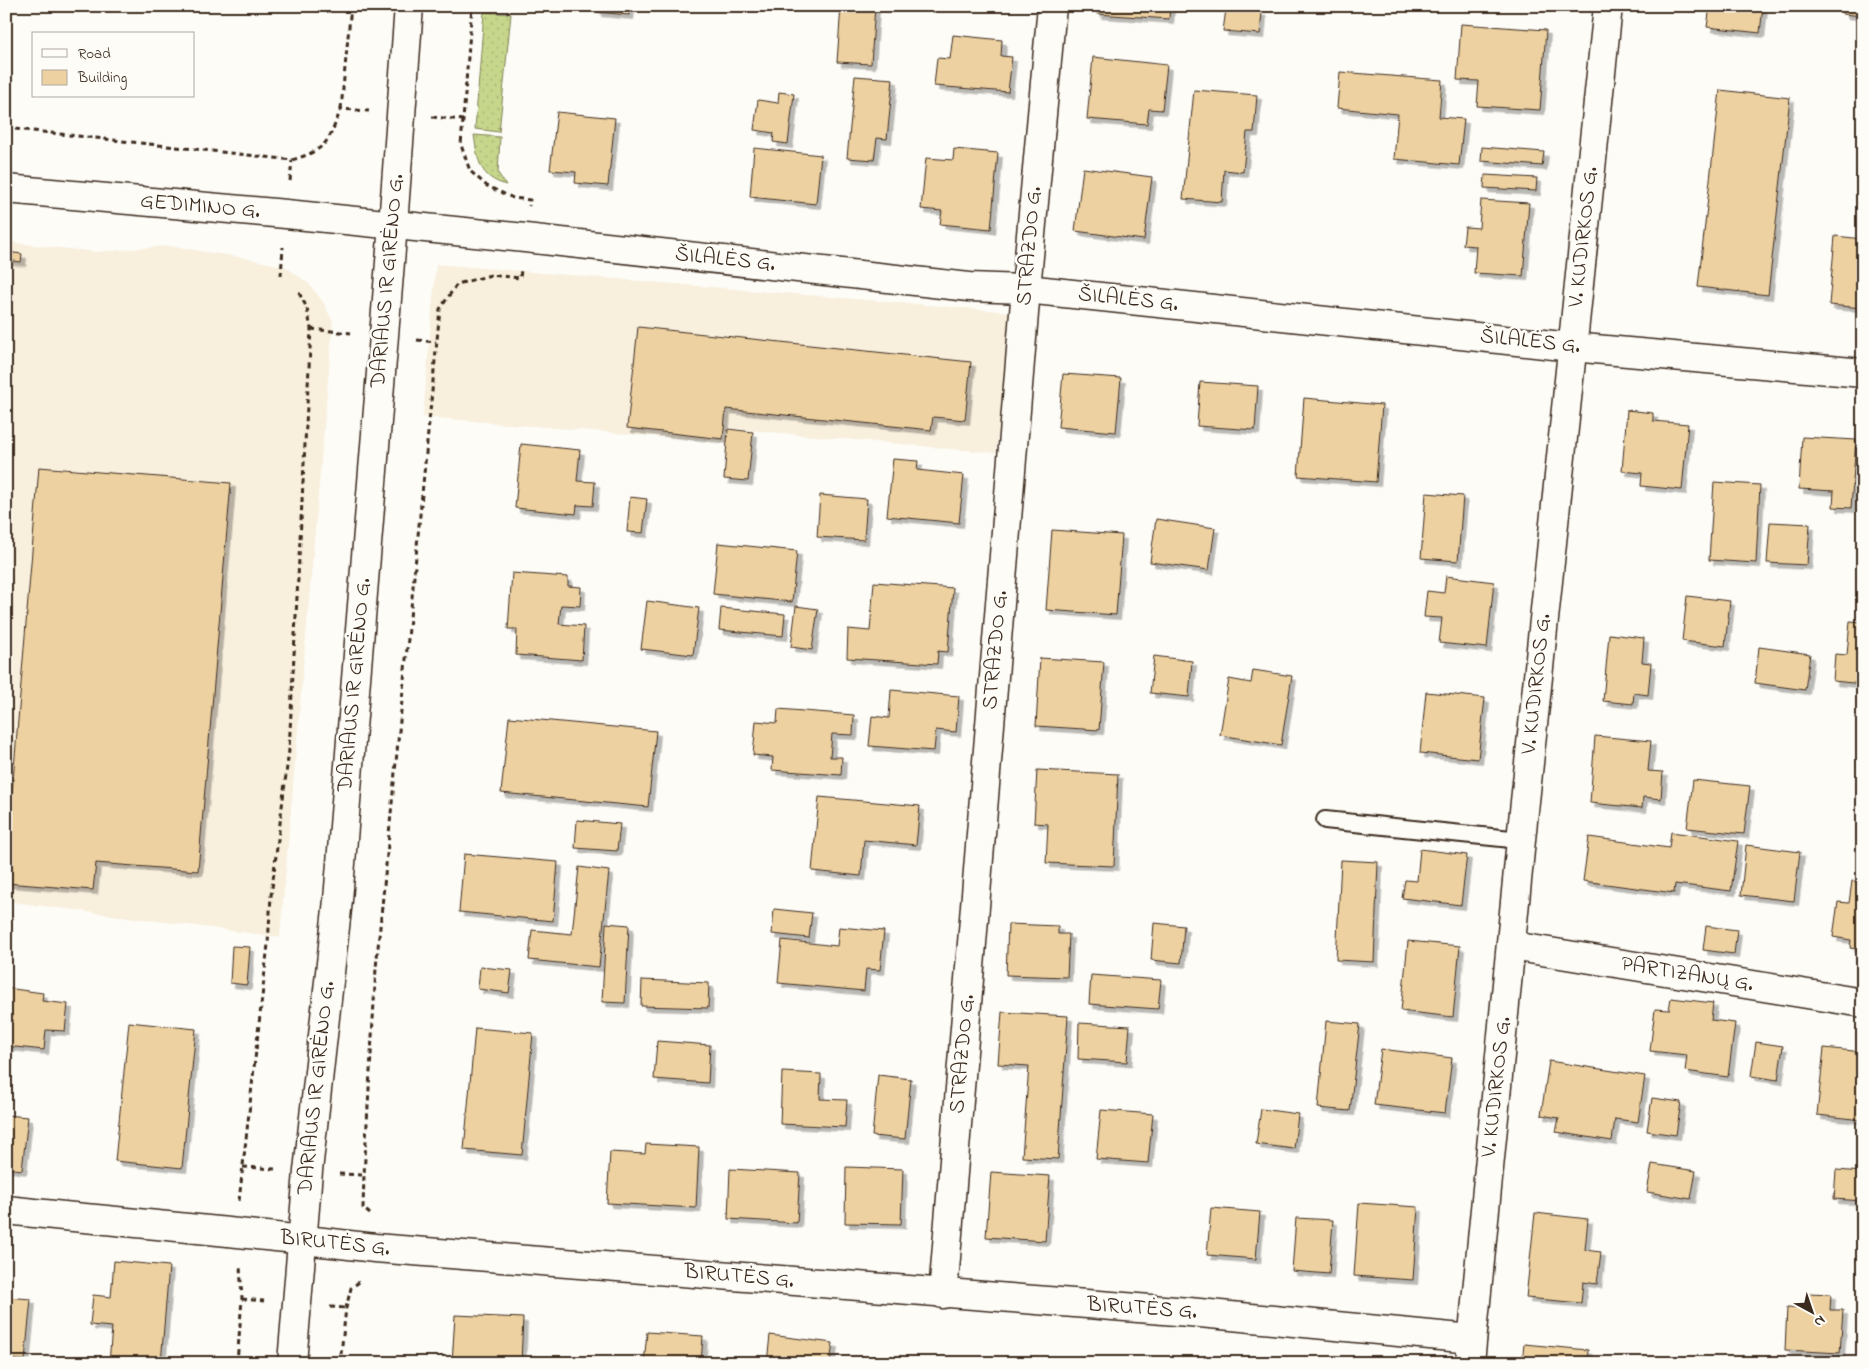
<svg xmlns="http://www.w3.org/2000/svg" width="1869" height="1369" font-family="'Indie Flower',sans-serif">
<defs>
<pattern id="grass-dots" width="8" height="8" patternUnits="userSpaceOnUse" patternTransform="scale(1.25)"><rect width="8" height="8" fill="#c6d78c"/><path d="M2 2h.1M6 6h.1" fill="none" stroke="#abb978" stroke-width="1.8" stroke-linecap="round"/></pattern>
<filter id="shadow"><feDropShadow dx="4.5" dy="4.5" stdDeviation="0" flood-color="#0004"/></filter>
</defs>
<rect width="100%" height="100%" fill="#fdfcf7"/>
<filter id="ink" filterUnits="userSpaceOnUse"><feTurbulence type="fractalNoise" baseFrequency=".02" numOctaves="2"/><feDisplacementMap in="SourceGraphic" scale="10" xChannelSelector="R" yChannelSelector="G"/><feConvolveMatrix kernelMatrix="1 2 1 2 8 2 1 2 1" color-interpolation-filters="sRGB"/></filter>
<g filter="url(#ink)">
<!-- built -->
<g fill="#f8efdd">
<path d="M6,242L97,252L168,246L245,258L286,267L309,284L323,302L333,322L280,937L6,901V640L12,565L6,564Z"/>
<path d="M436,264L1011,312L996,453L727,428L725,442L423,417Z"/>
</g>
<!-- grass -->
<g fill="url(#grass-dots)" stroke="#808055">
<path d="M484,12L511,14L499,132L475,129Z"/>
<path d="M474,135L500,137L498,173L506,185C479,177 478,161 474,135Z"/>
</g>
<!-- building -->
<g fill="#edd1a1" stroke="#3b2a1e" filter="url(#shadow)">
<path d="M597,6H630L629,15L597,12Z"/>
<path d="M841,6H875L871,64L837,62Z"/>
<path d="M1097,6H1170L1169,19L1097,14Z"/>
<path d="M1710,6H1763L1760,33L1707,27Z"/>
<path d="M1843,6H1863V16L1843,14Z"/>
<path d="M1226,9L1262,12L1260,34L1223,31Z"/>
<path d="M1461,24L1546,30L1540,110L1477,106L1479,81L1457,80Z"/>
<path d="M953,35L1002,40L1001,56L1012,57L1008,92L934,86L937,58L950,59Z"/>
<path d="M1093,57L1167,65L1162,110L1149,109L1147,124L1087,119Z"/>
<path d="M1340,72L1442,80L1439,117L1464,119L1459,165L1394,159L1398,114L1337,108Z"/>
<path d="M855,76L893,79L887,139L877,138L874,160L847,158Z"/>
<path d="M1194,90L1257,95L1254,132H1247L1243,172L1224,170L1222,202L1183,199Z"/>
<path d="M1720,90L1790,98L1768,295L1698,287Z"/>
<path d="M779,92L794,94L788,144L773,142L774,133L754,130L758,100L778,103Z"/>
<path d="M557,112L615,118L608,186L575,183L576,172L550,170Z"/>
<path d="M1482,147L1544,152L1542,166L1481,161Z"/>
<path d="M754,148L821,155L816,204L750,197Z"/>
<path d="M954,149L998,153L991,229L940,224L942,211L921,209L926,158L953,160Z"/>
<path d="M1083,168L1152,177L1144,240L1075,231Z"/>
<path d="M1485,175L1537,178L1536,191L1484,188Z"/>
<path d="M1481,200L1529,203L1523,276L1474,273L1476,246L1463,245L1465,227L1479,228Z"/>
<path d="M1835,236L1863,239V308L1829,305Z"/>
<path d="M6,252L22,254L21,262L6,260Z"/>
<path d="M638,327L971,362L965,420L933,417L931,430L726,409L723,439L627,428Z"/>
<path d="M1063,374L1121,378L1116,432L1058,427Z"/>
<path d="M1200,382L1258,386L1255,430L1197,426Z"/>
<path d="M1304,398L1382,405L1376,482L1298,476Z"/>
<path d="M1627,410L1653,413V421L1688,424L1682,490L1641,486L1642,473L1622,471Z"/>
<path d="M728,429L753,432L748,481L724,479Z"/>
<path d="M1802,437L1856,440L1851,508L1833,507L1834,491L1799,489Z"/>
<path d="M521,444L580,450L577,481L595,482L593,506L577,505L576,514L515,508Z"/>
<path d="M893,459L918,461L917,470L964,475L959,523L887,516Z"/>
<path d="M39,467L231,483L198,871L96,863L93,890L6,883V865Z"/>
<path d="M1714,482L1760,485L1756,563L1709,560Z"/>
<path d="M1426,493L1463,496L1458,561L1421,558Z"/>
<path d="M820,495L867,499L864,540L817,537Z"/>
<path d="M630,497L647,499L643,533L627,532Z"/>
<path d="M1156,519L1215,528L1209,570L1150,562Z"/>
<path d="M1770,522L1810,524L1807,565L1767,563Z"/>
<path d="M1052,530L1122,535L1116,615L1046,610Z"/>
<path d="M718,543L797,551L792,602L713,594Z"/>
<path d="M512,573L568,577V586L581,587L580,606L561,605L559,624L584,626L582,660L516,655L517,629H508Z"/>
<path d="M1446,576L1494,582L1487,648L1439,643L1442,618L1424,617L1427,591L1444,593Z"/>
<path d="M874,582L953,588L948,652L938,651L937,664L847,658L848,629L870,631Z"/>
<path d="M1687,596L1730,601L1725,646L1682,641Z"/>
<path d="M647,601L699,608L693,655L641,649Z"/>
<path d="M796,606L818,609L812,650L791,647Z"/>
<path d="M721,608L785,614L783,636L719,630Z"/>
<path d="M1850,621L1863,622V684L1833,681L1835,654L1847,655Z"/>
<path d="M1609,634L1644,638L1642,662L1651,663L1648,695L1634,693L1633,704L1603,701Z"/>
<path d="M1759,647L1810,654L1805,690L1755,683Z"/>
<path d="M1154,656L1192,661L1189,697L1150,693Z"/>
<path d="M1040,658L1104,662L1099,730L1036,726Z"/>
<path d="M1253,670L1292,676L1281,745L1220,735L1229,679L1251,683Z"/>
<path d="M891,690L959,696L956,732L936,730L934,751L869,746L872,716L889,718Z"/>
<path d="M1426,692L1485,698L1478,759L1420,753Z"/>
<path d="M778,709L854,715L853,735L832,734L830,757H842L841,775L772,770L773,757L753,755L756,721L777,723Z"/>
<path d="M509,717L656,731L648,807L501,793Z"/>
<path d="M1595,736L1651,741L1648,771L1663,772L1661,799L1643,797L1642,808L1590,803Z"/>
<path d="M1037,770L1118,774L1114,866L1046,863L1048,824L1034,823Z"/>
<path d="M1693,780L1750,786L1744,834L1687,828Z"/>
<path d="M819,797L920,806L916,845L864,840L861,876L812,871Z"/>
<path d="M577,820L620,824L617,851L575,848Z"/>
<path d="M1671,832L1738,841L1731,891L1675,884L1674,893L1583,881L1589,837L1669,848Z"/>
<path d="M1746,845L1800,852L1794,901L1741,895Z"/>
<path d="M1420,849L1467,855L1461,905L1402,898L1405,880L1417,881Z"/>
<path d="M464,854L558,862L553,921L459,912Z"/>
<path d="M1341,860L1378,862L1374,962L1336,960Z"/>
<path d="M579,867L609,871L599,967L529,960L532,930L572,934Z"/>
<path d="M1852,881L1863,882V950L1850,948L1851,940L1833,937L1838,902L1849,903Z"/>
<path d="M774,909L812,913L809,938L772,934Z"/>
<path d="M606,923L629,925L625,1003L602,1002Z"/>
<path d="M1154,923L1184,926L1181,963L1151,960Z"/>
<path d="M1008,924L1058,926V934H1069L1067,977L1006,975Z"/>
<path d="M1706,926L1737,930L1734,954L1703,950Z"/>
<path d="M839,927L884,931L880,970L866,969L864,991L778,983L782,940L837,946Z"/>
<path d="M1408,941L1460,946L1453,1017L1401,1011Z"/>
<path d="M232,946L250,947L247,985L230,983Z"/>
<path d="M480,967L512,970L509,993L478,989Z"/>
<path d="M1091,975L1161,980L1158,1009L1089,1004Z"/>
<path d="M642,980L709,983L708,1008L641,1006Z"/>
<path d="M6,988L43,993L42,1001L68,1004L65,1031L46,1030L44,1050L6,1046Z"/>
<path d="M1671,998L1713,1003L1711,1020L1735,1023L1728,1077L1685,1071L1687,1055L1650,1051L1655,1009L1669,1010Z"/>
<path d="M1002,1012L1068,1016L1058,1159L1022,1157L1029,1066L998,1064Z"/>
<path d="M1326,1021L1360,1024L1350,1111L1318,1108Z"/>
<path d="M129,1022L196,1029L182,1168L115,1161Z"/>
<path d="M1079,1023L1130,1026L1127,1062L1078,1059Z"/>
<path d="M475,1028L533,1033L522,1155L464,1150Z"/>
<path d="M657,1041L710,1045L708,1083L654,1079Z"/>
<path d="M1756,1042L1783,1046L1778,1080L1751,1076Z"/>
<path d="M1824,1048L1863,1052V1120L1817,1115Z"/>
<path d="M1381,1049L1452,1058L1445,1113L1374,1105Z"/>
<path d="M1549,1061L1645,1076L1638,1122L1615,1119L1612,1141L1556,1132L1559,1118L1541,1115Z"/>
<path d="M782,1072L821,1074L820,1099L847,1100L845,1127L780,1124Z"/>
<path d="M878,1075L911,1079L905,1139L872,1136Z"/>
<path d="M1652,1098L1681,1102L1676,1135L1647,1131Z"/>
<path d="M1261,1109L1298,1114L1294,1149L1256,1144Z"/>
<path d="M1101,1110L1153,1114L1148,1163L1096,1159Z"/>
<path d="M6,1115L28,1117L22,1170L6,1168Z"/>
<path d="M646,1144L699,1147L696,1208L607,1203L610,1152L645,1154Z"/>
<path d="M1652,1164L1696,1171L1691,1199L1647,1192Z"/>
<path d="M846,1167L903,1169L901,1224L845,1223Z"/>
<path d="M730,1169L800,1173L797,1223L728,1219Z"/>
<path d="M1836,1170L1863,1172V1201L1834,1199Z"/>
<path d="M991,1172L1050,1176L1045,1241L986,1237Z"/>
<path d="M1359,1203L1418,1207L1413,1280L1354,1276Z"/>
<path d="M1211,1208L1260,1212L1256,1259L1207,1255Z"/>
<path d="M1535,1213L1588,1219L1585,1250L1601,1252L1597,1284L1583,1282L1581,1303L1526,1298Z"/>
<path d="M1296,1218L1333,1220L1329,1274L1292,1271Z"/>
<path d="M114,1261L169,1266L161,1363H109L112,1327L90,1325L93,1295L111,1297Z"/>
<path d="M1808,1293L1831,1294L1830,1310H1843L1840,1353L1785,1350L1787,1307L1807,1308Z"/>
<path d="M6,1297L31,1299L25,1360L6,1359Z"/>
<path d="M455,1315L523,1318L521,1363H452Z"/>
<path d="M647,1332L703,1336L701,1363H644Z"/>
<path d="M770,1335L833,1343L830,1363H767Z"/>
<path d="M1524,1344L1588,1350L1587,1363H1522Z"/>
</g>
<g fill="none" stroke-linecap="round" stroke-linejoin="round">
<defs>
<path id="lane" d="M1325,820L1521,840"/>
<g id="street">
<path d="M1512,946L1863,1003"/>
<path d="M6,1210C129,1223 252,1233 375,1248L1189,1312L1472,1339"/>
<path d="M943,1294L1026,289L1052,6"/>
<path d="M1470,1363L1521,840L1608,6"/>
</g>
<path id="primary" d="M6,189L286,214L525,238L969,287L1026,289L1572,347L1863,373"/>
<path id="highway" d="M292,1363L308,1171L338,900L393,225L409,6"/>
</defs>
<!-- lane casing -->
<use href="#lane" stroke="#3b2a1e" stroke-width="20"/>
<!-- street casing -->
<use href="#street" stroke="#3b2a1e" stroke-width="31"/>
<!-- primary casing -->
<use href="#primary" stroke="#3b2a1e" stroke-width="31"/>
<!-- highway casing -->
<use href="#highway" stroke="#3b2a1e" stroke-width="31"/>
<!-- path -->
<g stroke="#3b2a1e" stroke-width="3" stroke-dasharray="5 4" stroke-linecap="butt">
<path d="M341,109L351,6"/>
<path d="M432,117L463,120L472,6"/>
<path d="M463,120L461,145L470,171L487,186L513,198L530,200L529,206"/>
<path d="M6,128L292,160C328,149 328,142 341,109L369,111"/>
<path d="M290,181L292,160"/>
<path d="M281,276L283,247"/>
<path d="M311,329L351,333"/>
<path d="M417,340L436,342"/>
<path d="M243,1167L276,1169"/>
<path d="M339,1174L364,1175"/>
<path d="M239,1201L268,944L271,896L289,750L311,329L307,308L298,291"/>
<path d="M370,1214L363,1208L364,1175L376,968L440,309L457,284L491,275L520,278L521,270"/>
<path d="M242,1299L264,1301"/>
<path d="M330,1307L346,1308"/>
<path d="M237,1363L242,1299L240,1266"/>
<path d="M340,1363L346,1308L351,1288L362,1280"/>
</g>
<!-- lane -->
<use href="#lane" stroke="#fdfcf7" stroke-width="16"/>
<!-- street -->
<use href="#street" stroke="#fdfcf7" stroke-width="28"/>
<!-- primary -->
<use href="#primary" stroke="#fdfcf7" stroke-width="28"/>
<!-- highway -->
<use href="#highway" stroke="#fdfcf7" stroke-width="28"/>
</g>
</g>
<g text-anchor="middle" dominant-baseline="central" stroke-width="5" stroke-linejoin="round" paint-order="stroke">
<!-- street labels -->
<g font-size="22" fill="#3b2a1e" stroke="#fdfcf7">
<text transform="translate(200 207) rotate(5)">GEDIMINO G.</text>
<text transform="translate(1584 237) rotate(-84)">V. KUDIRKOS G.</text>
<text transform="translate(1030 246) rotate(-85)">STRAZDO G.</text>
<text transform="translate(725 260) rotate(6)">ŠILALĖS G.</text>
<text transform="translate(388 281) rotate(-85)">DARIAUS IR GIRĖNO G.</text>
<text transform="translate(1128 300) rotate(6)">ŠILALĖS G.</text>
<text transform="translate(1530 342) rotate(6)">ŠILALĖS G.</text>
<text transform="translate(996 650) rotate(-85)">STRAZDO G.</text>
<text transform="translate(1537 684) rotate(-84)">V. KUDIRKOS G.</text>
<text transform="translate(355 685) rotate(-85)">DARIAUS IR GIRĖNO G.</text>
<text transform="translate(1687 975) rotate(9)">PARTIZANŲ G.</text>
<text transform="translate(963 1054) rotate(-85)">STRAZDO G.</text>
<text transform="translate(1497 1087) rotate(-84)">V. KUDIRKOS G.</text>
<text transform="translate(317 1088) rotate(-84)">DARIAUS IR GIRĖNO G.</text>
<text transform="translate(335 1244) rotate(6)">BIRUTĖS G.</text>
<text transform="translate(739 1277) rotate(5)">BIRUTĖS G.</text>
<text transform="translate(1142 1309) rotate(4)">BIRUTĖS G.</text>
</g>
</g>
<!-- margin -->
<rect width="1869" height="1369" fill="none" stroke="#fdfcf7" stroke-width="25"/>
<rect x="12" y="12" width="1844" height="1344" fill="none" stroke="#3b2a1e" stroke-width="2" filter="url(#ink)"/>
<!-- legend -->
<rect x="32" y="32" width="162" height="65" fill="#fdfcf7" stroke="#afa8a0"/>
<rect x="42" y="49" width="25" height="8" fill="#fdfcf7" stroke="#afa8a0"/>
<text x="78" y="58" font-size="15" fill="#3b2a1e">Road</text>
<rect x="42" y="70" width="25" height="15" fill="#edd1a1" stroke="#afa8a0"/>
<text x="78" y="82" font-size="15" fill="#3b2a1e">Building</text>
<!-- north arrow -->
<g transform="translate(1812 1312) rotate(140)" stroke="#fdfcf7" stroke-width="4" paint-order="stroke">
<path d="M0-4L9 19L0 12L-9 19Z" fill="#3b2a1e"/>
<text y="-8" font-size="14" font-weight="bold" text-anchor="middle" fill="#3b2a1e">N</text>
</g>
</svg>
